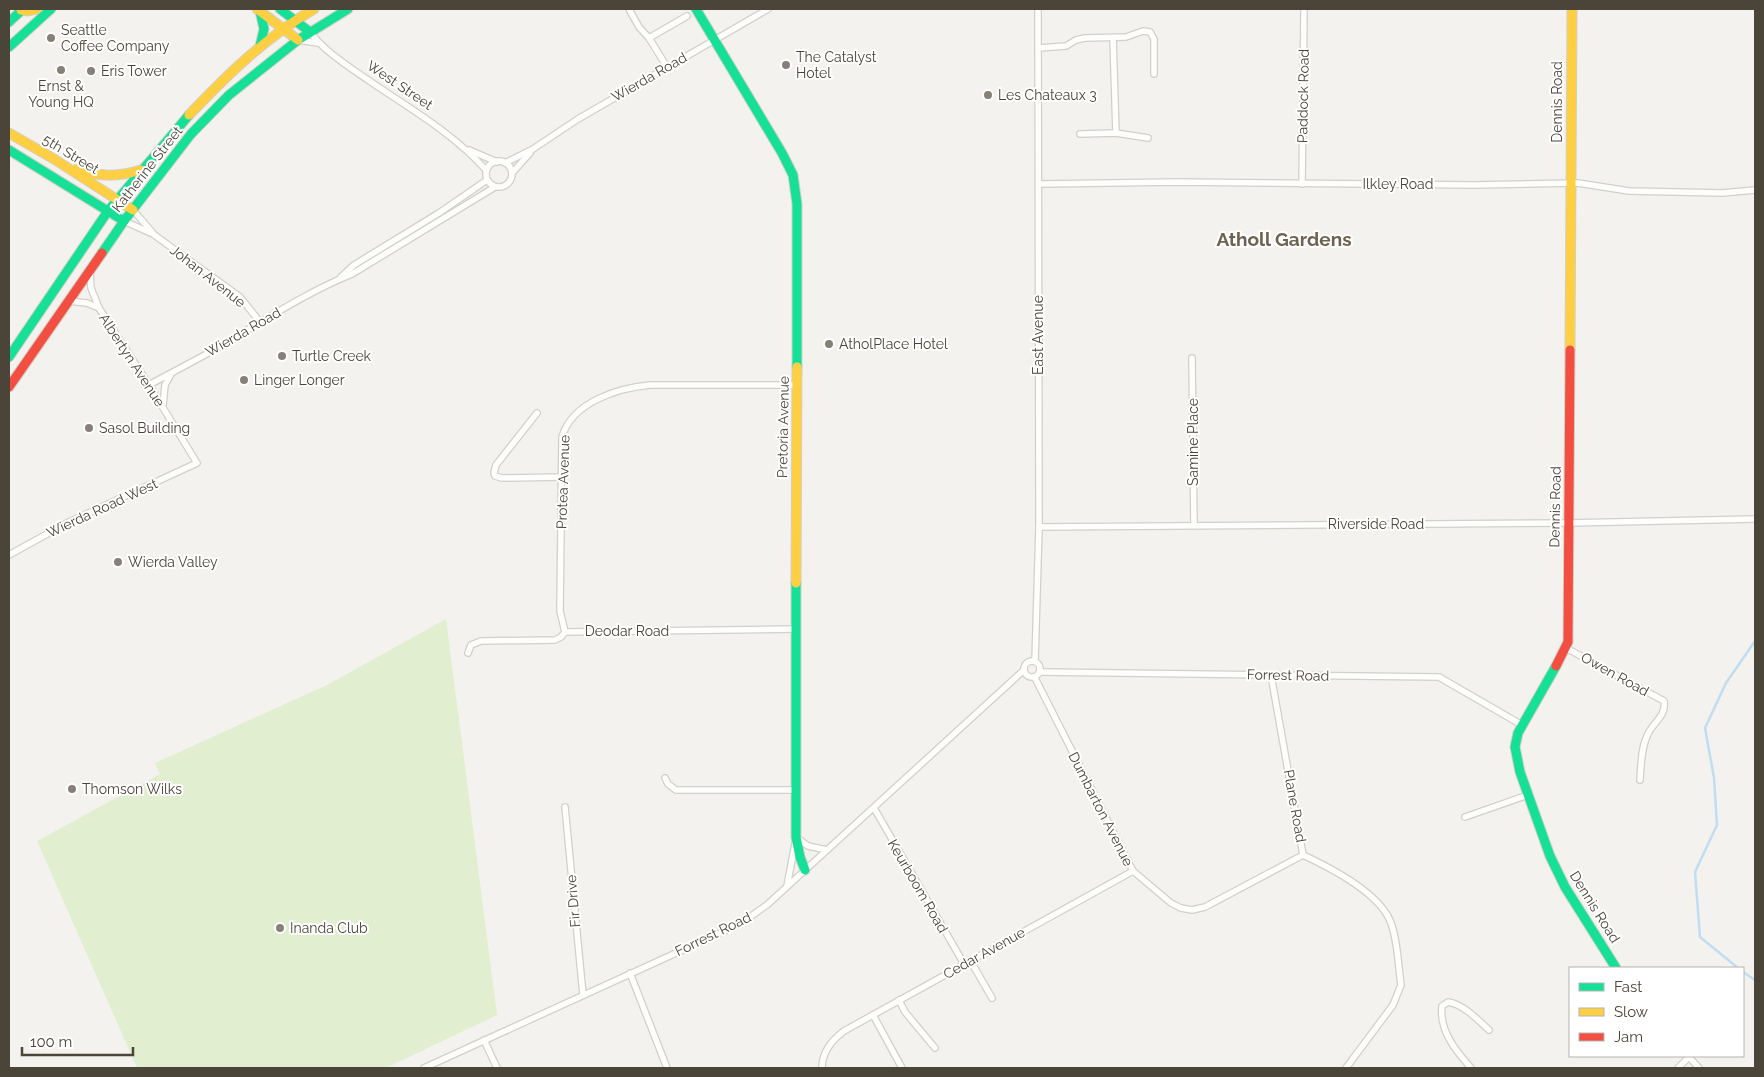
<svg xmlns="http://www.w3.org/2000/svg" width="1764" height="1077" font-family="Raleway,sans-serif">
<rect width="100%" height="100%" fill="#f4f2ee"/>
<!-- green -->
<path fill="#e1eecf" d="M446,619L497,1015L386,1068H137L37,841L160,774L155,763L327,685Z"/>
<g fill="none" stroke-linecap="round" stroke-linejoin="round">
<!-- stream -->
<g stroke="#c0ddf1" stroke-width="2.5">
<path d="M1738,968L1700,937L1695,872L1717,825L1714,778L1705,728L1726,683L1755,641"/>
<path d="M1743,972L1755,980"/>
</g>
<defs>
<g id="street">
<path d="M629,9L639,27L649,38L667,67"/>
<path d="M310,32C325,52 348,66 368,80C409,108 453,133 486,170"/>
<path d="M649,38L687,16"/>
<path d="M1113,38L1116,133"/>
<path d="M298,40L318,43"/>
<path d="M1039,48L1066,46L1076,40L1085,38L1126,37L1143,31L1150,32L1154,39V74"/>
<path d="M1080,134L1116,133L1148,138"/>
<path d="M469,150L497,162"/>
<circle cx="499" cy="174" r="13"/>
<path d="M505,163L533,149L578,119L768,9"/>
<path d="M512,173L530,153"/>
<path d="M1040,184L1177,182L1474,185L1578,183L1629,191L1722,193L1755,190"/>
<path d="M1302,184L1304,9"/>
<path d="M133,210L152,232"/>
<path d="M124,221L153,234L240,297L260,322"/>
<path d="M341,277L354,265L439,213L487,180"/>
<path d="M68,301L87,303L99,308"/>
<path d="M1192,358L1194,525"/>
<path d="M149,385C174,371 199,359 224,344C265,320 307,292 352,274L495,187"/>
<path d="M163,405L165,385L171,374"/>
<path d="M537,413L496,465L494,473L495,476L502,478L562,477"/>
<path d="M1039,527L1568,523L1755,519"/>
<path d="M9,555L67,523L197,463L149,385L99,308L91,288L90,272"/>
<path d="M565,632L560,611L562,437C572,402 618,388 650,385H797"/>
<path d="M565,632L796,629"/>
<path d="M1566,648L1664,701C1667,716 1652,723 1647,736C1641,749 1641,766 1640,780"/>
<path d="M468,653L471,645L481,641L555,640L561,637L565,632"/>
<circle cx="1032" cy="669" r="8"/>
<path d="M1035,661L1039,527L1038,9"/>
<path d="M1040,672L1439,677L1522,725"/>
<path d="M1271,675L1303,855C1331,868 1380,893 1391,923C1398,942 1398,965 1401,985L1393,1005L1346,1068"/>
<path d="M1035,678L1133,871L1171,903L1181,908L1192,910L1205,907L1303,855"/>
<path d="M665,778L668,784L676,790H796"/>
<path d="M565,807L583,995"/>
<path d="M874,808L964,964"/>
<path d="M1465,817L1528,795"/>
<path d="M796,837L808,846L827,850"/>
<path d="M787,886L795,844"/>
<path d="M970,960L992,998"/>
<path d="M630,973L667,1068"/>
<path d="M899,1000L905,1012L935,1048"/>
<path d="M873,1015L902,1068"/>
<path d="M484,1040L497,1068"/>
<path d="M1688,1056L1699,1068"/>
<path d="M424,1068L733,927L750,917L768,904L1024,670"/>
<path d="M822,1068C822,1053 832,1040 844,1031L1133,871"/>
<path d="M1471,1068C1456,1051 1439,1031 1442,1006L1448,1002C1463,1004 1478,1020 1489,1030"/>
<path d="M1678,1068L1689,1057"/>
</g>
<g id="fast">
<path d="M280,9L310,32"/>
<path d="M696,9L782,153L793,175L797,204V367"/>
<path d="M260,11L264,29L260,46"/>
<path d="M9,22L23,9"/>
<path d="M9,47L51,9"/>
<path d="M9,150L124,221"/>
<path d="M102,253L124,221L191,134L229,95L298,40L348,9"/>
<path d="M9,357L108,211L189,115"/>
<path d="M796,583V837L800,857L805,870"/>
<path d="M1556,666L1518,733L1515,747L1520,772L1550,856L1565,887L1616,968"/>
</g>
<g id="slow">
<path d="M257,9L298,40"/>
<path d="M21,10L28,11L37,9"/>
<path d="M189,115C227,75 266,37 314,9"/>
<path d="M9,133L54,159L133,210"/>
<path d="M77,169C99,177 118,177 141,170"/>
<path d="M1570,350L1572,9"/>
<path d="M796,583L797,367"/>
</g>
<g id="jam">
<path d="M9,387L102,253"/>
<path d="M1556,666L1568,642L1570,350"/>
</g>
</defs>
<!-- street casing -->
<use href="#street" stroke="#d2d0cb" stroke-width="8"/>
<!-- fast casing -->
<use href="#fast" stroke="#d3cfc5" stroke-width="11"/>
<!-- slow casing -->
<use href="#slow" stroke="#d3cfc5" stroke-width="11"/>
<!-- jam casing -->
<use href="#jam" stroke="#d3cfc5" stroke-width="11"/>
<!-- street -->
<use href="#street" stroke="#fdfdfc" stroke-width="5.5"/>
<!-- fast -->
<use href="#fast" stroke="#16e098" stroke-width="9"/>
<!-- slow -->
<use href="#slow" stroke="#ffcf43" stroke-width="9"/>
<!-- jam -->
<use href="#jam" stroke="#f24e42" stroke-width="9"/>
</g>
<!-- markers -->
<g fill="#868178" stroke="#fff" stroke-width="2">
<circle cx="51" cy="38" r="5"/>
<circle cx="786" cy="65" r="5"/>
<circle cx="61" cy="70" r="5"/>
<circle cx="91" cy="71" r="5"/>
<circle cx="988" cy="95" r="5"/>
<circle cx="829" cy="344" r="5"/>
<circle cx="282" cy="356" r="5"/>
<circle cx="244" cy="380" r="5"/>
<circle cx="89" cy="428" r="5"/>
<circle cx="118" cy="562" r="5"/>
<circle cx="72" cy="789" r="5"/>
<circle cx="280" cy="928" r="5"/>
</g>
<g text-anchor="middle" dominant-baseline="central" stroke-width="4" stroke-linejoin="round" paint-order="stroke">
<!-- poi labels -->
<g font-size="14" fill="#4b4439" stroke="#fff" text-anchor="start">
<text x="61" y="30">Seattle<tspan x="61" dy="16">Coffee Company</tspan></text>
<text x="796" y="57">The Catalyst<tspan x="796" dy="16">Hotel</tspan></text>
<text x="101" y="71">Eris Tower</text>
<text x="61" y="86" text-anchor="middle">Ernst &amp;<tspan x="61" dy="16">Young HQ</tspan></text>
<text x="998" y="95">Les Chateaux 3</text>
<text x="839" y="344">AtholPlace Hotel</text>
<text x="292" y="356">Turtle Creek</text>
<text x="254" y="380">Linger Longer</text>
<text x="99" y="428">Sasol Building</text>
<text x="128" y="562">Wierda Valley</text>
<text x="82" y="789">Thomson Wilks</text>
<text x="290" y="928">Inanda Club</text>
</g>
<!-- street labels -->
<g font-size="14" fill="#4b4439" stroke="#fff">
<text transform="translate(649 77) rotate(-30)">Wierda Road</text>
<text transform="translate(400 85) rotate(34)">West Street</text>
<text transform="translate(1303 96) rotate(-89)">Paddock Road</text>
<text transform="translate(1557 102) rotate(-90)">Dennis Road</text>
<text transform="translate(71 154) rotate(31)">5th Street</text>
<text transform="translate(147 169) rotate(-52)">Katherine Street</text>
<text x="1398" y="184">Ilkley Road</text>
<text transform="translate(208 276) rotate(38)">Johan Avenue</text>
<text transform="translate(243 332) rotate(-30)">Wierda Road</text>
<text transform="translate(1038 335) rotate(-90)">East Avenue</text>
<text transform="translate(132 360) rotate(57)">Albertyn Avenue</text>
<text transform="translate(783 427) rotate(-89)">Pretoria Avenue</text>
<text transform="translate(1193 442) rotate(-90)">Samine Place</text>
<text transform="translate(563 482) rotate(-88)">Protea Avenue</text>
<text transform="translate(1555 507) rotate(-89)">Dennis Road</text>
<text transform="translate(102 508) rotate(-25)">Wierda Road West</text>
<text x="1376" y="524">Riverside Road</text>
<text x="627" y="631">Deodar Road</text>
<text transform="translate(1615 674) rotate(29)">Owen Road</text>
<text transform="translate(1288 675) rotate(1)">Forrest Road</text>
<text transform="translate(1295 806) rotate(80)">Plane Road</text>
<text transform="translate(1101 809) rotate(63)">Dumbarton Avenue</text>
<text transform="translate(918 886) rotate(60)">Keurboom Road</text>
<text transform="translate(573 901) rotate(-95)">Fir Drive</text>
<text transform="translate(1595 907) rotate(58)">Dennis Road</text>
<text transform="translate(713 934) rotate(-26)">Forrest Road</text>
<text transform="translate(984 953) rotate(-29)">Cedar Avenue</text>
</g>
<!-- district labels -->
<g font-size="19" font-weight="bold" fill="#6e6250" stroke="#fff">
<text x="1284" y="239">Atholl Gardens</text>
</g>
</g>
<!-- border -->
<rect width="1764" height="1077" fill="none" stroke="#4b4439" stroke-width="20"/>
<!-- legend -->
<rect x="1569" y="967" width="175" height="90" fill="#ffffff" stroke="#b7b4b0"/>
<rect x="1579" y="983" width="25" height="8" fill="#16e098" stroke="#b7b4b0"/>
<text x="1614" y="992" font-size="15" fill="#4b4439">Fast</text>
<rect x="1579" y="1008" width="25" height="8" fill="#ffcf43" stroke="#b7b4b0"/>
<text x="1614" y="1017" font-size="15" fill="#4b4439">Slow</text>
<rect x="1579" y="1033" width="25" height="8" fill="#f24e42" stroke="#b7b4b0"/>
<text x="1614" y="1042" font-size="15" fill="#4b4439">Jam</text>
<!-- scale -->
<path d="M22 1047v8h111v-8" fill="none" stroke="#4b4439" stroke-width="2.5"/>
<text x="30" y="1047" font-size="15" fill="#4b4439" stroke="#ffffff" stroke-width="4" paint-order="stroke">100 m</text>
</svg>
